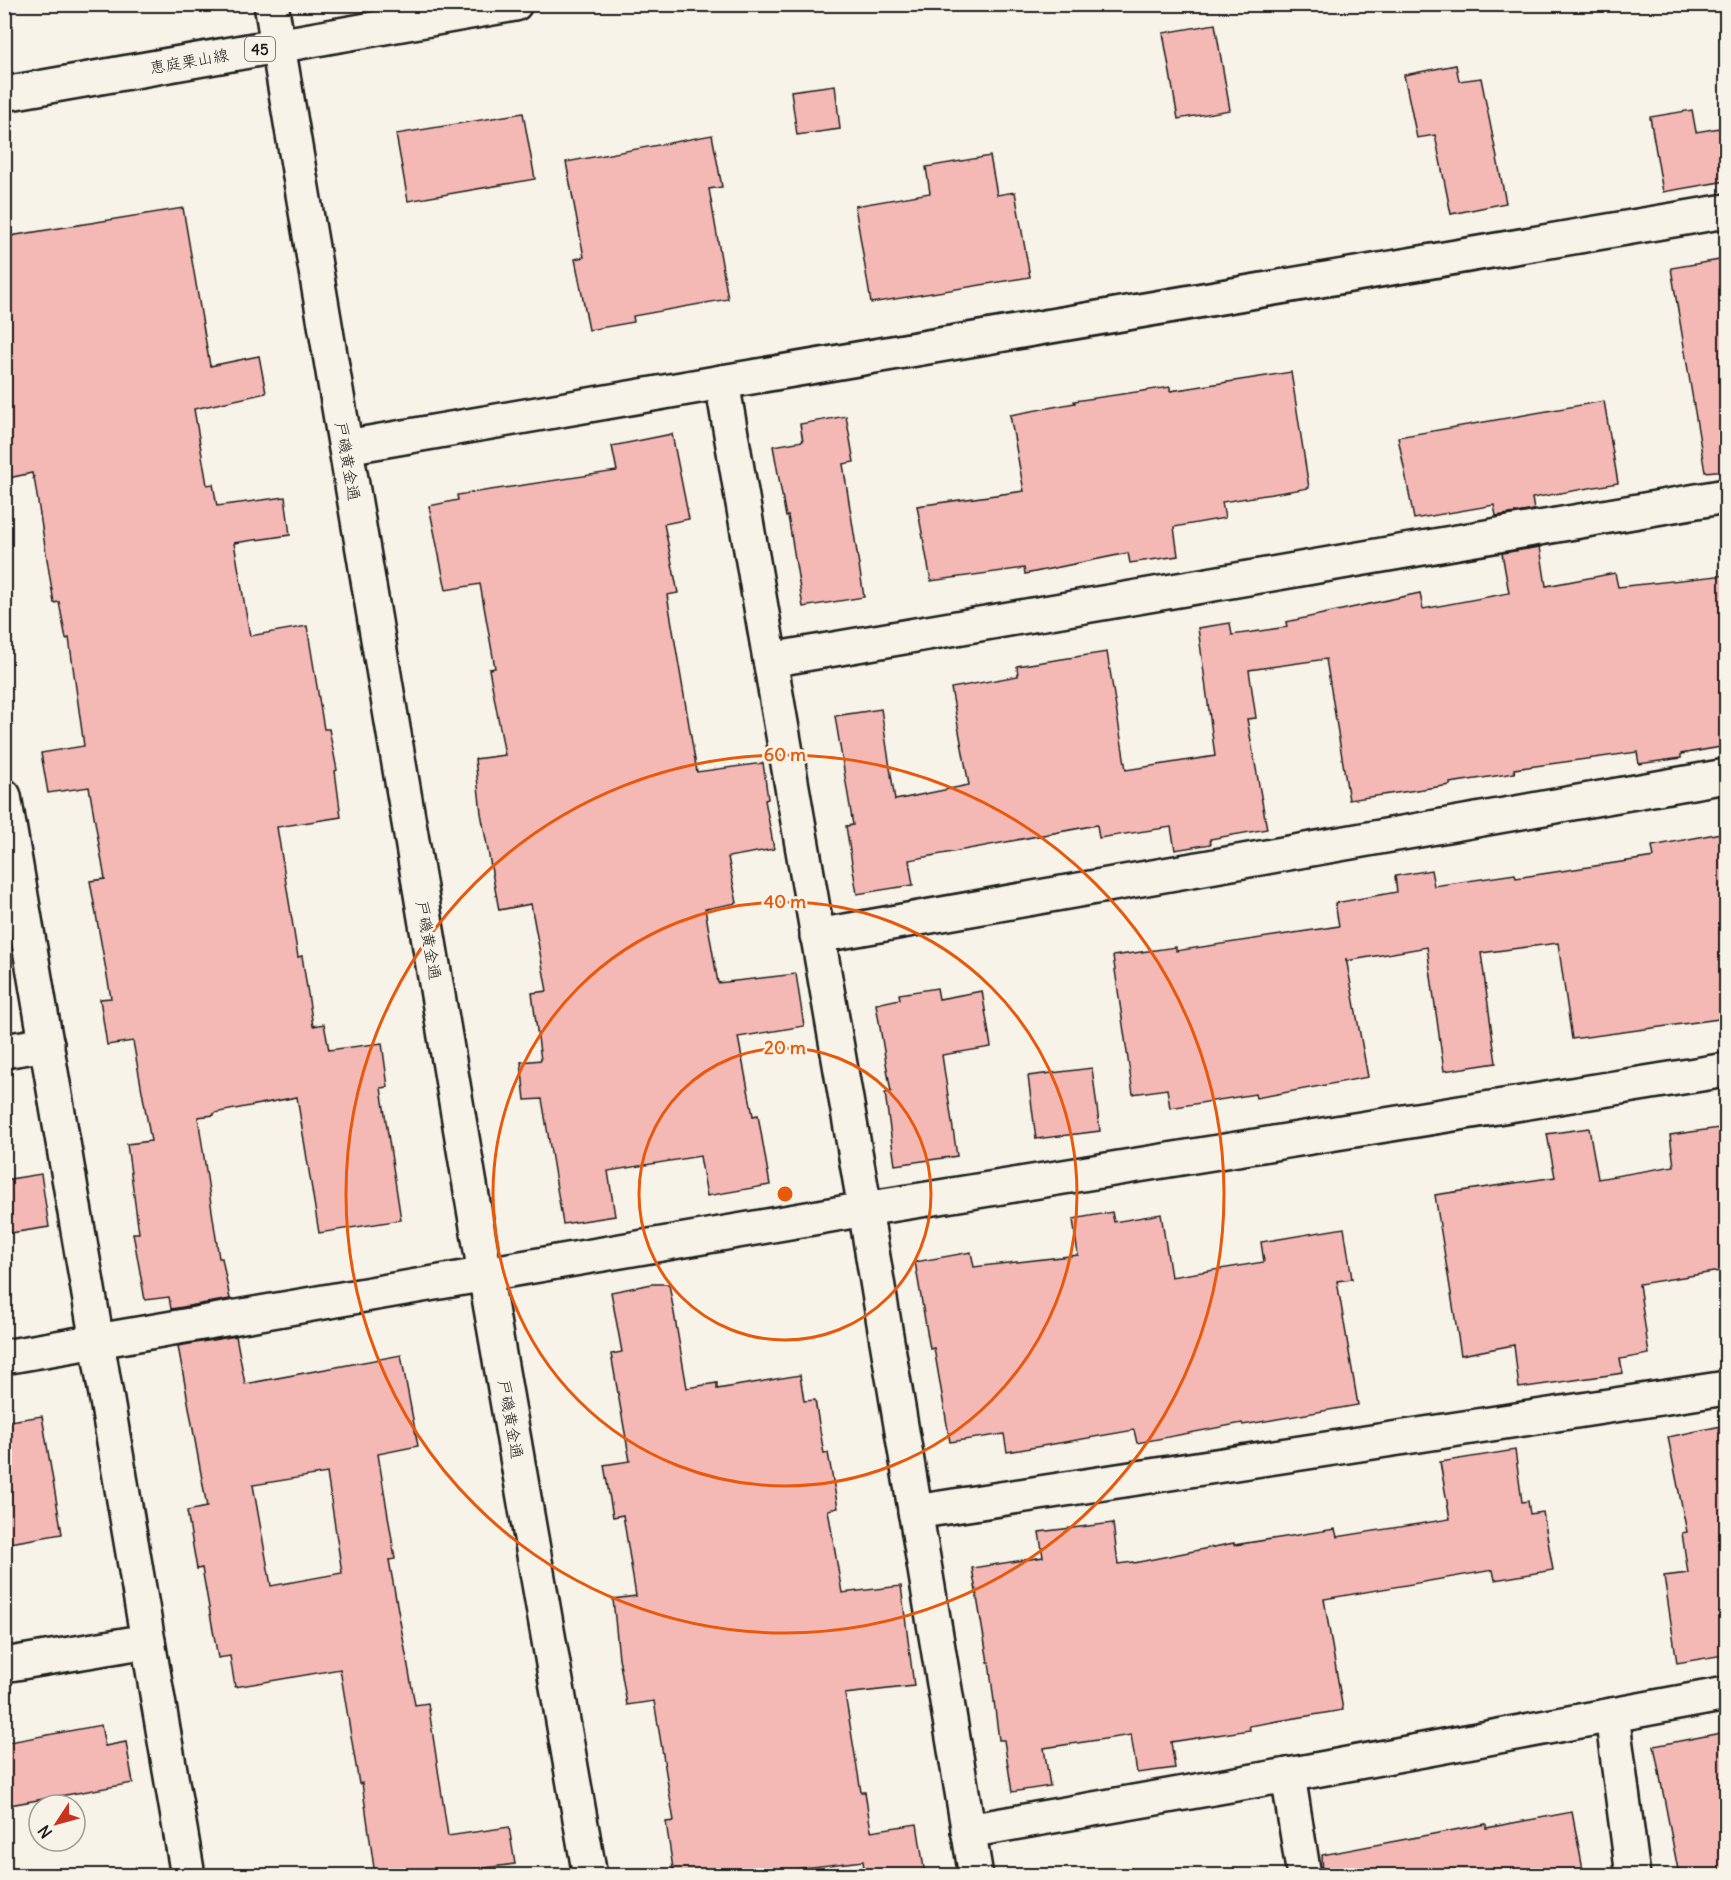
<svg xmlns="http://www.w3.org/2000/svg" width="1731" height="1880" font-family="Delius,'Klee One',sans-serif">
<rect width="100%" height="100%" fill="#f7f3e8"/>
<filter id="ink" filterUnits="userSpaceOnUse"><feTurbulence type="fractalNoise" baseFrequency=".0167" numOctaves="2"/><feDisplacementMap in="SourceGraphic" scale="12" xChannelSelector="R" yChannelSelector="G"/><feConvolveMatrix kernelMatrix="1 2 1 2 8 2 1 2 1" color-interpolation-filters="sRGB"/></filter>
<g filter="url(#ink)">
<!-- building -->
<g fill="#f5b9b5" stroke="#1c1c1c" stroke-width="1.5" fill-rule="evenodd">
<path d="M1215,24L1230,110L1178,119L1163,33Z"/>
<path d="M1456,65L1459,81L1481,78L1506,203L1451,214L1435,135L1417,138L1404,75Z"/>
<path d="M835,85L840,129L797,135L791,91Z"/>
<path d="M1692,110L1696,132L1726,127V181L1663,192L1650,117Z"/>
<path d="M523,113L535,179L408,201L396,134Z"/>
<path d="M712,135L722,187L709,189L728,299L633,316L634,322L589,330L575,259L584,257L566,162Z"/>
<path d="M990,156L997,195L1015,192L1030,277L871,303L855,206L930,193L926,167Z"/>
<path d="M183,208L210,366L259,356L266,393L194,409L207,485L213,484L217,506L285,497L290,535L234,543L250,636L307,626L324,729H329L337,770L335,771L341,817L277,827L298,957L302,956L313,1026L324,1024L329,1050L382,1043L388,1087L381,1088L401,1220L319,1233L297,1097L214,1113V1115L198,1117L219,1258H222L230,1299L171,1309L169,1297L145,1300L133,1233H139L127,1144L151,1141L133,1041L107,1045L100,999L111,998L90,881L105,879L89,787L48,793L41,753L84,746L69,638L66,639L59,602L54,603L34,477L33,478L32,473L4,479V237Z"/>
<path d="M1726,259V470L1705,472L1671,268Z"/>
<path d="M1291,372L1309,488L1222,502L1225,518L1174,527L1178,556L1130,563L1128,553L1025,574L1024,568L931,581L917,506L1024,491L1010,415L1075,403L1074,401L1170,387V391Z"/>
<path d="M1604,401L1618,483L1532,498L1534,510L1496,516L1494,505L1414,519L1398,437Z"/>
<path d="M846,416L854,462L843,464L864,597L803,607L788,516L786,517L773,446L803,441L800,424Z"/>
<path d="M672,434L689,519L664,524L678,593L667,595L697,772L763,763L768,799L765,800L774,849L728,857L737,903L705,909L718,983L796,974L804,1026L738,1037L753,1116L758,1115L770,1185L707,1196L700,1156L608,1171L615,1216L563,1224L542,1099L525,1100L521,1062L541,1060L532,993L547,991L531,904L499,910L481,813L475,759L505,755L489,669L495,668L480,584L446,590L429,506L458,500L457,495L617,471L612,446Z"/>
<path d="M1540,547L1546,586L1615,573L1618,587L1726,575V746L1681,754V758L1639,764L1637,752L1514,769L1515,773L1450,783V785L1349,800L1326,659L1249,670L1256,718L1247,719L1267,829L1210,839L1211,844L1175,850L1171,827L1099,838L1097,825L909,860L913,885L857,894L846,826L853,825L835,716L881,709L895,800L969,785L951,688L1018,676L1017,666L1107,652L1126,770L1215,756L1198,628L1230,623L1232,635L1287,627L1286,622L1420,593L1423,609L1509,593L1502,553Z"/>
<path d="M1726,832V1018L1572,1039L1558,943L1481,953L1496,1063L1444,1071L1427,947L1346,961V958L1368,1077L1256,1098L1255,1094L1170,1108L1167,1089L1133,1094L1113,956L1176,947V951L1339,926L1335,903L1397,892L1395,876L1431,870L1434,886L1515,874L1516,878L1654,857L1652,846Z"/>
<path d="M937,988L939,999L982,991L991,1047L942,1055L957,1156L895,1165L885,1093L891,1092L876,1004L900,999L899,994Z"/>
<path d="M1092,1068L1100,1131L1036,1139L1028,1076Z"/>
<path d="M1726,1127V1270L1639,1284L1649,1354L1620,1359L1623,1373L1519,1388L1514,1345L1461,1355L1435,1195L1555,1177L1547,1134L1589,1128L1598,1179L1674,1166L1670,1135Z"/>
<path d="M41,1174L49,1227L4,1234V1180Z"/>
<path d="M1112,1212L1114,1222L1161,1214L1171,1277L1264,1262L1261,1242L1344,1228L1352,1279L1337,1281L1358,1405L1243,1425L1242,1423L1137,1443L1134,1430L1007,1452L1004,1434L950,1442L934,1348L930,1349L915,1262L971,1252L974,1267L1078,1255L1073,1219Z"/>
<path d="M652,1284H669L687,1388L717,1383V1389L800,1375L804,1401L815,1400L824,1454L828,1453L838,1508L828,1510L842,1593L901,1586L914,1686L845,1694L861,1792H865L871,1831L917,1824L925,1875H865L863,1861L745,1875H674L666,1822L674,1821L654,1701L627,1705L619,1658L613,1599L636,1596L623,1515L613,1517L604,1465L630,1461L611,1354L622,1352L611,1292Z"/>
<path d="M236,1336L245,1384L401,1355L418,1446L378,1454L395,1559L389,1560L415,1705L428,1703L448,1836L509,1827L515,1864L431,1875H375L362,1783L359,1784L340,1669L235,1687L230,1656L218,1658L202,1568L197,1569L187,1511L207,1507L178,1346ZM327,1473L342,1573L271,1586L253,1485Z"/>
<path d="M42,1416L62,1534L4,1544V1422Z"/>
<path d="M1726,1425V1634L1721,1635L1724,1655L1677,1663L1664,1576L1688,1573L1682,1533L1687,1532L1668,1437Z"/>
<path d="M1515,1450L1522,1502L1528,1501L1530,1514L1543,1512L1553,1570L1495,1580L1493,1570L1324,1599L1343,1710L1249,1726L1250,1730L1171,1742L1175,1768L1137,1773L1131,1735L1044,1748L1050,1786L1012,1792L1004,1740H999L989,1662H988L972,1568L1043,1557L1039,1532L1113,1523L1118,1564L1133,1562L1134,1563L1234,1543V1545L1335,1529L1337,1537L1450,1519L1440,1462Z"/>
<path d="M101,1725L105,1746L126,1742L133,1783L4,1806V1743Z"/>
<path d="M1726,1732V1875H1679L1654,1746Z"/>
<path d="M1572,1812L1584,1875H1323L1322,1855L1486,1824V1828Z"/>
</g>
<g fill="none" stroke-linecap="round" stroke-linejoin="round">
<defs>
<g id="minor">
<path d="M722,382L865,1209L976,1876"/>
<path d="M346,447L722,382L1726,211"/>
<path d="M770,660L1726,496"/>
<path d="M4,796L188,1876"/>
<path d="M817,936L1726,776"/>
<path d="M4,1051L47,1044"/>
<path d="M915,1512L1726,1388"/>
<path d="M4,1665L148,1641"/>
<path d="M1612,1715L1633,1876"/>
<path d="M1288,1775L1304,1876"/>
<path d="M968,1831L1288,1775L1726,1694"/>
</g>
<g id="tertiary">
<path d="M271,4L485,1274L590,1876"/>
<path d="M4,1357L865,1209L1726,1070"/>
</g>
<path id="primary" d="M4,94L515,4"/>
</defs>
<!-- minor casing -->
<use href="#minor" stroke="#1c1c1c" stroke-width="38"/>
<!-- tertiary casing -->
<use href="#tertiary" stroke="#1c1c1c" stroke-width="38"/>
<!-- primary casing -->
<use href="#primary" stroke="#1c1c1c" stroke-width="38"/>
<!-- minor -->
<use href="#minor" stroke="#f7f3e8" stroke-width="33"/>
<!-- tertiary -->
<use href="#tertiary" stroke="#f7f3e8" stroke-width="33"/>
<!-- primary -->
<use href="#primary" stroke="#f7f3e8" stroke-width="33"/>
</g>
</g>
<!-- distance rings -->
<g fill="none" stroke="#e8590c" stroke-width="3">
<circle cx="785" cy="1194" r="146"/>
<circle cx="785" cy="1194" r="292"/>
<circle cx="785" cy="1194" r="439"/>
</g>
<g text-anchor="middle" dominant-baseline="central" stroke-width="5" stroke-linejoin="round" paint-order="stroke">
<!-- shield labels -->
<rect fill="#f7f3e8" stroke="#5e5c59" stroke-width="1.5" x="245" y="37" width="30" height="24" rx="4.5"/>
<g font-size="15" font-weight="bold" fill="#1c1c1c">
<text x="260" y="49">45</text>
</g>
<!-- street labels -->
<g font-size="16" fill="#1c1c1c" stroke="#f7f3e8">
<text transform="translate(189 61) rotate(-10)">恵庭栗山線</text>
<text transform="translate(348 461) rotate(80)">戸磯黄金通</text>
<text transform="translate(429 940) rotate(80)">戸磯黄金通</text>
<text transform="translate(511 1419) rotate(80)">戸磯黄金通</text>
</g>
</g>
<circle cx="785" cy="1194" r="9" fill="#e8590c" stroke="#f7f3e8" stroke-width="3"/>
<g font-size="18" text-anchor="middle" font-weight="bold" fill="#e8590c" stroke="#f7f3e8" stroke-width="5" stroke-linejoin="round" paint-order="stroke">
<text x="785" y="761">60 m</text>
<text x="785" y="908">40 m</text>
<text x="785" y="1054">20 m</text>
</g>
<!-- margin -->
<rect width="1731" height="1880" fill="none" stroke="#f7f3e8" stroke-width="24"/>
<rect x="12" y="12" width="1707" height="1856" fill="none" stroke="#1c1c1c" stroke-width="2" filter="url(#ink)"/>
<!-- north arrow -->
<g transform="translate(57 1823) rotate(234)"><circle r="28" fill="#f7f3e8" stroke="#9f9d96" stroke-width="1.5"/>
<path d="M0-4.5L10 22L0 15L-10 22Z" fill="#c8321e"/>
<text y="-9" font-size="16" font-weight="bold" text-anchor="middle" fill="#1c1c1c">N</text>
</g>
</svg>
